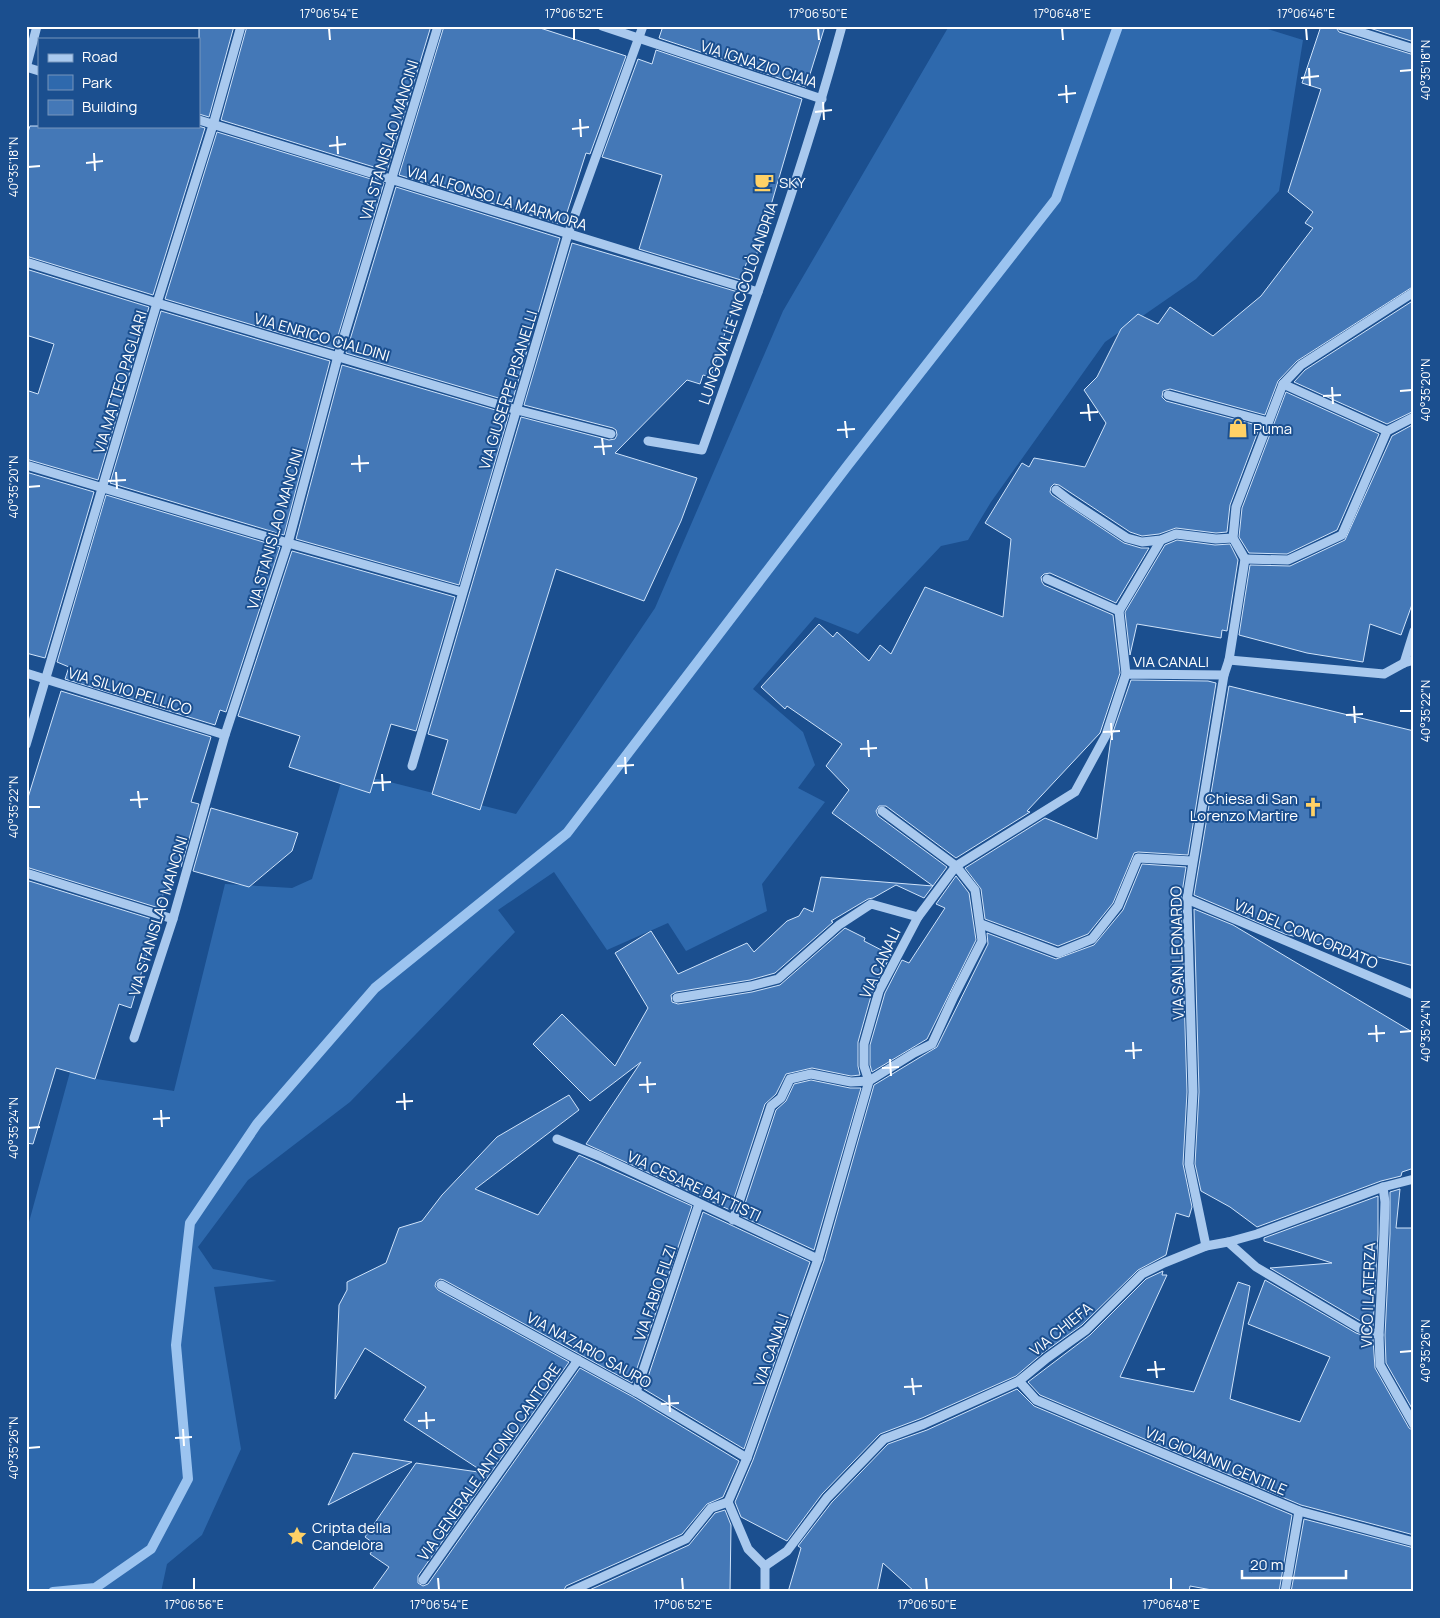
<svg xmlns="http://www.w3.org/2000/svg" width="1440" height="1618" font-family="Manrope,sans-serif">
<rect width="100%" height="100%" fill="#1b4f8f"/>
<!-- green -->
<path fill="#2e69ad" d="M949,26H1258L1303,40L1279,191L1196,279L1105,342L991,502L968,540L941,546L858,634L815,617L753,689L803,732L815,765L798,788L825,802L762,884L767,911L686,951L668,923L607,950L554,872L498,910L515,932L350,1102L248,1180L198,1247L213,1269L277,1281L214,1287L241,1449L202,1535L167,1564L161,1592H26V1233L70,1072L90,1078L174,1091L225,884L292,888L312,879L342,779H378L516,814L655,608L783,311Z"/>
<g fill="none" stroke-linecap="round" stroke-linejoin="round">
<!-- stream -->
<path stroke="#9cc4f0" stroke-width="10" d="M53,1592L95,1588L151,1549L188,1479L176,1345L190,1223L257,1124L375,988L567,833L848,465L1056,199L1118,26"/>
</g>
<!-- building -->
<g fill="#4478b7" stroke="#cfe3fa">
<path d="M199,26H234L209,117L199,114Z"/>
<path d="M247,26H431L387,171L221,120Z"/>
<path d="M444,26H534L626,56L590,154L586,153L563,225L399,175Z"/>
<path d="M663,26H825L806,87L659,38Z"/>
<path d="M1321,26H1335L1339,32L1414,55V286L1297,361L1278,381L1265,415L1170,389L1163,391L1162,397L1166,401L1260,426L1230,505L1227,532L1216,533L1176,528L1159,534L1142,536L1130,532L1059,485L1054,484L1051,487L1050,492L1052,495L1124,543L1141,548H1149L1116,603L1050,573L1044,574L1041,577L1042,582L1044,585L1113,615L1120,673L1100,733L1027,811L1030,812L956,858L886,806H879L876,811L878,816L947,867L924,898L896,885L873,898L868,899L831,921L833,922L775,973L750,980L676,992L671,995L672,1002L678,1004L752,992L780,985L845,928L865,938L864,941L891,955L873,989L858,1042V1066L860,1075L851,1076L812,1068L786,1074L776,1094L765,1104L730,1210L586,1144L641,1062L590,1101L533,1044L562,1014L615,1066L648,1008L615,953L651,931L678,974L747,943L754,952L787,921L799,916L804,908L813,912L821,877L933,886L832,813L849,790L826,766L842,744L787,706L785,709L761,687L819,624L833,637L837,632L869,661L880,645L891,654L925,587L1003,617L1011,539L985,523L1022,463L1029,467L1034,458L1085,467L1106,423L1084,390L1097,377L1121,329L1138,314L1158,324L1170,307L1213,336L1261,296L1313,228L1305,223L1313,212L1288,192L1321,89L1302,83Z"/>
<path d="M1363,26H1414V42Z"/>
<path d="M656,50L802,99L755,260L748,258L741,280L639,249L662,175L602,157L638,59L652,64Z"/>
<path d="M30,126H198L205,128L153,295L26,256V138Z"/>
<path d="M217,132L384,183L334,349L165,299Z"/>
<path d="M396,187L560,238L512,402L346,353Z"/>
<path d="M572,243L738,292L711,377L703,375L700,384L687,380L615,453L697,478L681,521L644,601L556,569L480,810L432,794L448,740L428,734L521,417L609,440L615,439L617,435L616,430L613,428L524,405Z"/>
<path d="M26,269L149,307L98,480L26,459V390L38,394L54,344L26,335Z"/>
<path d="M1414,300V411L1387,424L1294,382L1305,370Z"/>
<path d="M161,311L330,361L284,535L110,483Z"/>
<path d="M342,365L509,414L459,585L296,539Z"/>
<path d="M1286,392L1379,434L1337,530L1287,554L1249,553L1239,537L1242,508Z"/>
<path d="M1414,424V599L1401,635L1370,624L1363,662L1307,653L1239,635L1250,565L1290,566L1345,540L1392,436Z"/>
<path d="M26,472L94,492L45,658L26,653Z"/>
<path d="M106,495L280,547L226,712L220,710L215,725L65,679L69,667L57,662Z"/>
<path d="M1177,540L1215,545L1230,544L1238,560L1227,631L1222,630L1221,638L1137,624L1130,655L1125,612L1165,545Z"/>
<path d="M292,551L455,597L416,731L391,724L370,793L289,767L300,736L238,716Z"/>
<path d="M1131,680L1208,681L1216,683L1188,855L1138,852L1134,853L1113,903L1088,934L1058,946L985,919L981,889L965,868L1045,818L1097,839L1111,738Z"/>
<path d="M1229,686L1414,731V966L1285,934L1194,895Z"/>
<path d="M61,691L211,737L191,802L199,804L181,867L172,865L159,908L26,867V804Z"/>
<path d="M211,808L298,833L292,851L249,887L193,871Z"/>
<path d="M1142,864L1186,867L1181,899L1187,1092L1183,1164L1192,1207L1189,1217L1176,1213L1166,1255L1138,1270L1082,1325L1043,1353L1016,1376L922,1418L880,1434L822,1494L787,1541L741,1517L735,1502L753,1460L824,1261L874,1085L937,1047L988,944L987,933L1056,959L1094,945L1123,910Z"/>
<path d="M956,876L969,893L976,940L927,1039L872,1072L870,1065V1045L885,993L902,960L909,963L945,908L936,904Z"/>
<path d="M26,880L155,920L151,933H153L131,1008L119,1004L95,1079L56,1068L33,1144L26,1143Z"/>
<path d="M1194,909L1233,925L1414,1033V1168L1402,1172L1401,1176L1381,1181L1257,1227L1230,1207L1201,1191L1195,1164L1199,1092Z"/>
<path d="M811,1080L850,1088H861L814,1250L741,1216L776,1110L786,1101L794,1084Z"/>
<path d="M569,1095L579,1110L475,1189L538,1215L579,1155L692,1206L632,1383L444,1280L440,1279L436,1282L435,1286L438,1290L569,1362L418,1576V1583L423,1586L428,1584L580,1368L633,1397L739,1461L723,1497L707,1504L682,1534L566,1586L563,1592H371L389,1567L370,1554L376,1545L365,1537L416,1463L485,1473L404,1420L426,1387L365,1348L335,1399L339,1305L347,1290V1282L386,1263L399,1228L422,1221L442,1195L497,1137Z"/>
<path d="M1400,1189L1396,1228H1414V1412L1386,1363L1385,1335L1390,1234V1192Z"/>
<path d="M1378,1196V1234L1373,1326L1362,1322L1270,1268L1332,1263L1264,1241V1238Z"/>
<path d="M703,1212L810,1262L744,1449L644,1389Z"/>
<path d="M1163,1271L1162,1275H1167L1120,1377L1194,1392L1238,1282L1250,1286L1230,1399L1300,1422L1330,1357L1248,1324L1265,1280L1356,1333L1373,1339L1375,1368L1409,1428L1414,1431V1535L1301,1505L1040,1395L1028,1382L1090,1335L1146,1279Z"/>
<path d="M1017,1389L1034,1406L1292,1515L1279,1592H1223L1190,1586L1189,1592H915L883,1563L877,1592H788L801,1548L798,1546L832,1502L888,1444L927,1430Z"/>
<path d="M353,1453L412,1462L328,1505Z"/>
<path d="M725,1510L731,1525L730,1592H585L689,1545L715,1513Z"/>
<path d="M1304,1519L1414,1548V1592H1291Z"/>
</g>
<g fill="none" stroke-linecap="round" stroke-linejoin="round">
<!-- minor -->
<g stroke="#a9c9ee" stroke-width="9">
<path d="M602,26L822,99"/>
<path d="M1341,26L1414,49"/>
<path d="M26,67L39,71"/>
<path d="M26,68L37,26"/>
<path d="M199,120L758,292"/>
<path d="M26,262L157,303L517,410L611,434"/>
<path d="M1283,384L1387,431"/>
<path d="M1168,395L1268,422"/>
<path d="M648,441L702,450C752,310 803,170 842,26"/>
<path d="M26,465L288,543L462,592"/>
<path d="M1056,490L1069,500L1127,538L1142,542L1161,540L1176,534L1216,539L1233,538"/>
<path d="M1245,559L1288,560L1342,535L1387,431L1414,417"/>
<path d="M1047,579L1119,611"/>
<path d="M1229,660L1384,674L1404,663L1414,660"/>
<path d="M1404,663L1414,631"/>
<path d="M26,673L225,735"/>
<path d="M1126,674L1119,611L1161,540"/>
<path d="M26,745L157,303L213,125L241,26"/>
<path d="M412,766L568,234L643,26"/>
<path d="M26,873L173,919"/>
<path d="M1187,899L1414,995"/>
<path d="M981,924L1058,953L1092,939L1118,906L1138,858L1192,861"/>
<path d="M677,998L751,986L778,979L839,925L871,904L918,917"/>
<path d="M134,1038L173,919L225,735L288,543L338,356L438,26"/>
<path d="M557,1139L599,1156L818,1259"/>
<path d="M1383,1187L1385,1202L1384,1234L1379,1335L1380,1365L1414,1425"/>
<path d="M733,1220L771,1106L781,1098L790,1079L811,1074L851,1082L869,1081L914,1053L932,1044L954,996L982,941L975,890L956,866L882,811"/>
<path d="M1228,1242L1256,1267L1359,1328L1379,1335"/>
<path d="M1206,1246L1189,1164L1193,1092L1187,899L1224,675L1229,660L1245,559L1233,538L1236,507L1283,384L1301,365L1414,292"/>
<path d="M441,1285L636,1392L747,1458"/>
<path d="M1019,1381L1036,1400L1299,1511L1414,1542"/>
<path d="M636,1392L699,1204"/>
<path d="M765,1566L748,1549L728,1502L747,1458L818,1259L869,1081L864,1066V1044L879,991L918,917L956,866L1075,792L1106,735L1126,674L1224,675"/>
<path d="M765,1566L787,1551L827,1498L884,1439L924,1424L1019,1381L1047,1358L1086,1330L1142,1274L1164,1263L1206,1246L1228,1242L1257,1234L1383,1187L1414,1179"/>
<path d="M423,1580L578,1360"/>
<path d="M569,1592L686,1539L711,1508L728,1502"/>
<path d="M765,1592V1566"/>
<path d="M1285,1592L1299,1511"/>
</g>
</g>
<!-- ticks -->
<path fill="none" stroke="#fff" stroke-width="2" d="M329,28L330,40M574,28V40M818,28L819,40M1062,28L1063,40M1306,28L1307,40M1309,68L1310,86M1400,71L1412,70M1301,78L1319,76M1066,85L1067,103M1058,95L1076,93M823,102L824,120M815,112L832,110M580,119L581,137M572,129L589,127M337,136L338,154M329,146L346,144M94,153L95,171M86,163L103,161M28,167L40,166M1332,387L1333,404M1400,391L1412,390M1323,396L1341,395M1088,404L1090,421M1080,413L1098,412M845,421L847,438M837,430L855,429M602,438L604,455M594,447L612,446M359,455L360,472M351,464L369,463M116,472L117,489M108,481L126,480M28,487L40,486M1354,706L1355,723M1400,711H1412M1346,715L1363,714M1111,723L1112,740M1103,732L1120,731M868,740L869,757M860,749L877,748M625,757L626,774M617,766L634,765M382,774L383,791M373,783L391,782M138,791L140,808M130,800L148,799M28,807H40M1376,1025L1377,1042M1400,1032L1412,1031M1368,1034L1385,1033M1133,1042L1134,1059M1125,1051L1142,1050M890,1059L891,1076M882,1068L899,1067M647,1076L648,1093M639,1085L656,1084M404,1093L405,1110M396,1102L413,1101M161,1110L162,1127M153,1119L170,1118M28,1128L40,1127M1400,1352L1412,1351M1155,1361L1157,1378M1147,1370L1165,1369M912,1378L914,1395M904,1387L922,1386M669,1395L670,1412M661,1404L679,1403M426,1412L427,1429M418,1421L435,1420M183,1429L184,1446M175,1438L192,1437M28,1448L40,1447M194,1578V1590M438,1578L439,1590M682,1578L683,1590M926,1578L927,1590M1171,1578V1590"/>
<!-- icons -->
<defs>
<symbol id="cafe-bare" viewBox="-9 -9 18 18"><path d="M-5.5-4.5H6V0H3Q3 3.5 0 3.5H-2.5Q-5.5 3.5-5.5 0ZM3-3.2v2h1.7v-2ZM-6 4.5H4V6H-6Z" fill="#ffd166" stroke="#1b4f8f" stroke-width="2.5" paint-order="stroke"/></symbol>
<symbol id="shop-bare" viewBox="-9 -9 18 18"><path d="M-5-2.5h2.3a2.7 3.5 0 0 1 5.4 0H5L5.5 6h-11ZM-1.5-2.5h3a1.5 2.3 0 0 0-3 0Z" fill="#ffd166" stroke="#1b4f8f" stroke-width="2.5" paint-order="stroke"/></symbol>
<symbol id="church-bare" viewBox="-9 -9 18 18"><path d="M-1.2-6h2.4v3.5h3.3v2.4h-3.3V6h-2.4V-.1h-3.3v-2.4h3.3Z" fill="#ffd166" stroke="#1b4f8f" stroke-width="2.5" paint-order="stroke"/></symbol>
<symbol id="sight-bare" viewBox="-9 -9 18 18"><path d="M0-6L1.8-2.2L6-1.7L2.9 1.2L3.7 5.4L0 3.3L-3.7 5.4L-2.9 1.2L-6-1.7L-1.8-2.2Z" fill="#ffd166" stroke="#1b4f8f" stroke-width="2.5" paint-order="stroke"/></symbol>
</defs>
<g fill-rule="evenodd">
<use href="#cafe-bare" x="750" y="168" width="28" height="28"/>
<use href="#shop-bare" x="1224" y="414" width="28" height="28"/>
<use href="#church-bare" x="1299" y="793" width="28" height="28"/>
<use href="#sight-bare" x="283" y="1522" width="28" height="28"/>
</g>
<g text-anchor="middle" dominant-baseline="central" stroke-width="4" stroke-linejoin="round" paint-order="stroke">
<!-- street labels -->
<g font-size="15" fill="#fff" stroke="#1b4f8f">
<text transform="translate(759 64) rotate(18)">VIA IGNAZIO CIAIA</text>
<text transform="translate(389 140) rotate(-73)">VIA STANISLAO MANCINI</text>
<text transform="translate(497 198) rotate(17)">VIA ALFONSO LA MARMORA</text>
<text transform="translate(738 303) rotate(-71)">LUNGOVALLE NICCOLÒ ANDRIA</text>
<text transform="translate(322 337) rotate(16)">VIA ENRICO CIALDINI</text>
<text transform="translate(120 382) rotate(-73)">VIA MATTEO PAGLIARI</text>
<text transform="translate(508 390) rotate(-73)">VIA GIUSEPPE PISANELLI</text>
<text transform="translate(275 529) rotate(-74)">VIA STANISLAO MANCINI</text>
<text x="1171" y="661">VIA CANALI</text>
<text transform="translate(130 691) rotate(17)">VIA SILVIO PELLICO</text>
<text transform="translate(158 916) rotate(-73)">VIA STANISLAO MANCINI</text>
<text transform="translate(1306 934) rotate(23)">VIA DEL CONCORDATO</text>
<text transform="translate(1177 953) rotate(-91)">VIA SAN LEONARDO</text>
<text transform="translate(880 963) rotate(-65)">VIA CANALI</text>
<text transform="translate(694 1186) rotate(25)">VIA CESARE BATTISTI</text>
<text transform="translate(655 1293) rotate(-71)">VIA FABIO FILZI</text>
<text transform="translate(1368 1295) rotate(-88)">VICO I LATERZA</text>
<text transform="translate(1061 1329) rotate(-39)">VIA CHIEFA</text>
<text transform="translate(589 1350) rotate(29)">VIA NAZARIO SAURO</text>
<text transform="translate(771 1350) rotate(-70)">VIA CANALI</text>
<text transform="translate(1216 1461) rotate(23)">VIA GIOVANNI GENTILE</text>
<text transform="translate(489 1462) rotate(-55)">VIA GENERALE ANTONIO CANTORE</text>
</g>
<!-- poi labels -->
<g font-size="15" fill="#fff" stroke="#1b4f8f" text-anchor="start">
<text x="779" y="182">SKY</text>
<text x="1253" y="428">Puma</text>
<text x="1298" y="798" text-anchor="end">Chiesa di San<tspan x="1298" dy="17">Lorenzo Martire</tspan></text>
<text x="312" y="1527">Cripta della<tspan x="312" dy="17">Candelora</tspan></text>
</g>
</g>
<!-- border -->
<rect width="1440" height="1618" fill="none" stroke="#1b4f8f" stroke-width="55"/>
<!-- legend -->
<rect x="38" y="38" width="162" height="90" fill="#1b4f8f" stroke="#7695bc"/>
<rect x="48" y="54" width="25" height="8" fill="#a9c9ee" stroke="#7695bc"/>
<text x="82" y="62" font-size="15" fill="#ffffff">Road</text>
<rect x="48" y="75" width="25" height="15" fill="#2e69ad" stroke="#7695bc"/>
<text x="82" y="88" font-size="15" fill="#ffffff">Park</text>
<rect x="48" y="100" width="25" height="15" fill="#4478b7" stroke="#7695bc"/>
<text x="82" y="112" font-size="15" fill="#ffffff">Building</text>
<!-- scale -->
<path d="M1242 1570v8h104v-8" fill="none" stroke="#ffffff" stroke-width="2.5"/>
<text x="1250" y="1570" font-size="15" fill="#ffffff" stroke="#1b4f8f" stroke-width="4" paint-order="stroke">20 m</text>
<rect x="28" y="28" width="1384" height="1562" fill="none" stroke="#fff" stroke-width="2"/>
<g font-size="12" text-anchor="middle" fill="#fff">
<text x="329" y="18">17°06'54"E</text>
<text x="574" y="18">17°06'52"E</text>
<text x="818" y="18">17°06'50"E</text>
<text x="1062" y="18">17°06'48"E</text>
<text x="1306" y="18">17°06'46"E</text>
<text transform="translate(1426 70) rotate(-90)" y="4">40°35'18"N</text>
<text transform="translate(14 167) rotate(-90)" y="4">40°35'18"N</text>
<text transform="translate(1426 390) rotate(-90)" y="4">40°35'20"N</text>
<text transform="translate(14 487) rotate(-90)" y="4">40°35'20"N</text>
<text transform="translate(1426 711) rotate(-90)" y="4">40°35'22"N</text>
<text transform="translate(14 807) rotate(-90)" y="4">40°35'22"N</text>
<text transform="translate(1426 1031) rotate(-90)" y="4">40°35'24"N</text>
<text transform="translate(14 1128) rotate(-90)" y="4">40°35'24"N</text>
<text transform="translate(1426 1351) rotate(-90)" y="4">40°35'26"N</text>
<text transform="translate(14 1448) rotate(-90)" y="4">40°35'26"N</text>
<text x="194" y="1609">17°06'56"E</text>
<text x="439" y="1609">17°06'54"E</text>
<text x="683" y="1609">17°06'52"E</text>
<text x="927" y="1609">17°06'50"E</text>
<text x="1171" y="1609">17°06'48"E</text>
</g>
</svg>
